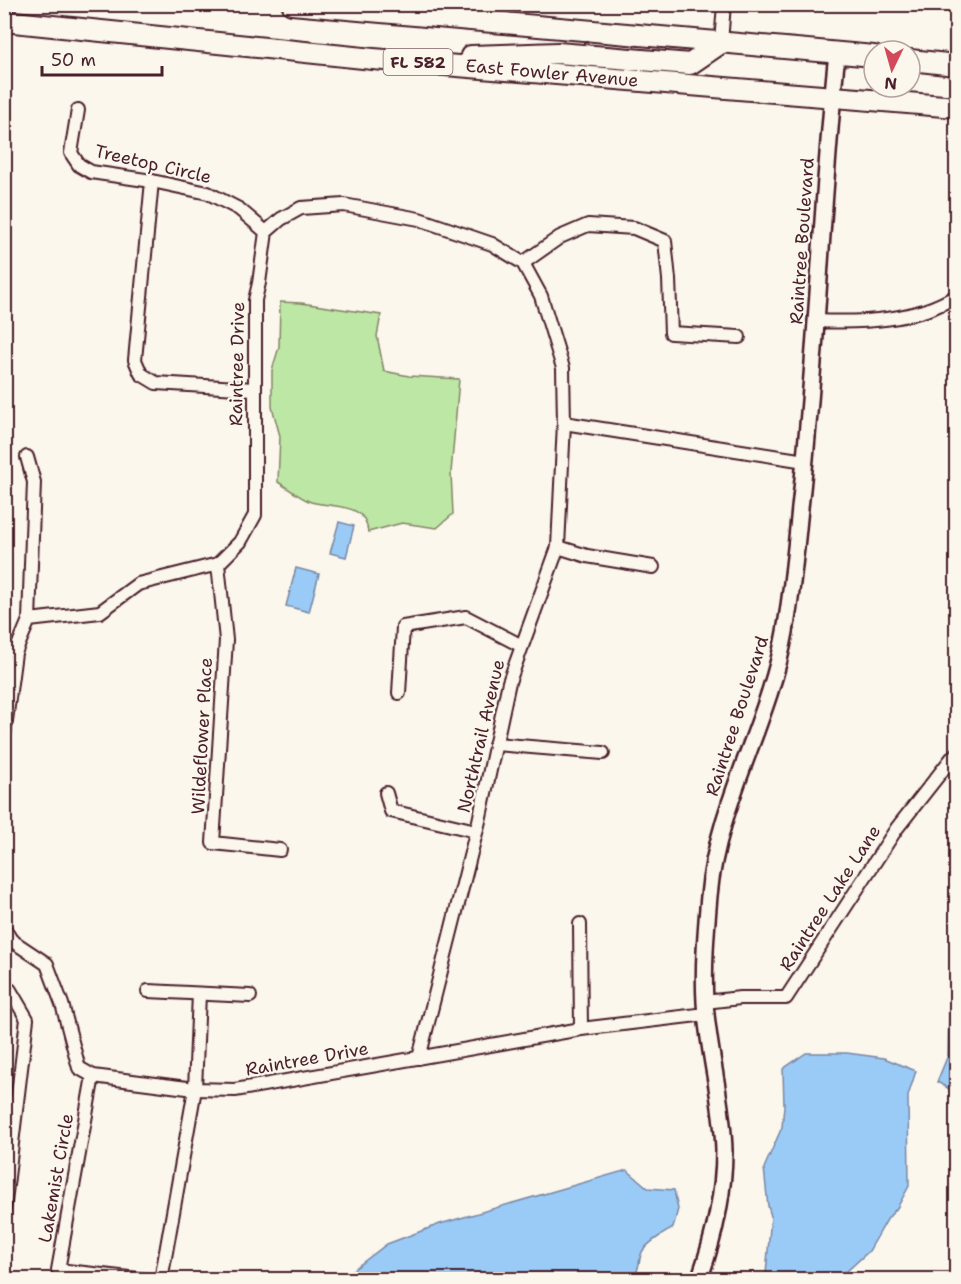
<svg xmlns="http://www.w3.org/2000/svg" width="961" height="1284" font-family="'Shantell Sans',sans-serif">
<rect width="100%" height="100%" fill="#fbf7ec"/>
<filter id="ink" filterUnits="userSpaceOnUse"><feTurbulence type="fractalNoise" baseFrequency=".0167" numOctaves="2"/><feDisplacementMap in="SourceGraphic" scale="12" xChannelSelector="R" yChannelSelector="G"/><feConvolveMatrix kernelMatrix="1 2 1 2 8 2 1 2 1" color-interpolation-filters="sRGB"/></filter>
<g filter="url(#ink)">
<!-- green -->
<path fill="#bde7a4" stroke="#848368" stroke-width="1.5" d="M280,302L301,303L381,315L377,336L384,371L409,376L459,379L451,473L453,514L437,528L402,523L368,532C366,502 333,508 311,502C300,498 288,488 278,482L280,436L272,407V370L279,347Z"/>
<!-- water -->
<g fill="#9acbf6" stroke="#7a86a5" stroke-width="1.5">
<path d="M339,522L354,526L346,557L330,553Z"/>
<path d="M296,568L319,574L309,612L286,606Z"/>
<path d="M956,998V1093L937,1082L948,1055L949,1009Z"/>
<path d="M806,1053H847L884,1058L916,1071L908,1096L909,1186L897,1208L888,1218L869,1251L847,1271L825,1279H768L766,1274L771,1216L768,1206L764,1168L782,1127L784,1106L783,1069Z"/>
<path d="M627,1170L648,1188L674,1190L678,1209L673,1228C663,1234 648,1242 642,1252C638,1261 640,1270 633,1279H341L387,1244L440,1224Z"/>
</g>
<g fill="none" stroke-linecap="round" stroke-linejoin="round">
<defs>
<g id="minor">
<path d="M721,43L724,4"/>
<path d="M78,110L71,153L79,165L91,172L152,181L208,193L239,209L266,232"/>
<path d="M152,181L135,360L141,374L156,383L254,389"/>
<path d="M523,263L560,237L588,225L634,228L665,241L669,279L671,333L739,337"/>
<path d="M816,321C863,323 916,321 956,296"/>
<path d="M564,423L805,461"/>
<path d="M27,457L34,482L29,620"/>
<path d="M558,547L587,556L653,567"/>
<path d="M218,564L226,640L213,843L280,850"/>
<path d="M399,693L403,627L466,617L522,646"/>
<path d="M4,736L15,653L29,620L100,612L138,584L218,564L240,542L255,515V300L259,283L266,232L281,219L301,208L344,205L419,219L492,244L523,263L541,296L563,368L564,423L558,547L509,682L479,821L419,1058"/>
<path d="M495,744L603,753"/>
<path d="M386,793L391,811L476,831"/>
<path d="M580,924L581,1029"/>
<path d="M4,928L11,940L47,964L62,1004L79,1068L93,1076L195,1089L235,1090L581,1029L706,1014"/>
<path d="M4,990H10L27,1019L4,1210"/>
<path d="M148,991L250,996"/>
<path d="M705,1002L740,998H786L897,828L952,758L956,754"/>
<path d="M93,1076L58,1270L147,1280"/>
<path d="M161,1280L195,1089L199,994"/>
</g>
<path id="tertiary" d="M699,1280C714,1238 724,1196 724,1151C723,1101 708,1052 705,1002C703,967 706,931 709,896C717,804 769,723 785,632C792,591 796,550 800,508C817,357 821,204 837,53"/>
<g id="primary">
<path d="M292,4L874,56"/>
<path d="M4,21L373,59L956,107"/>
<path d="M471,56L558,53L690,64L721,43"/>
<path d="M910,60L956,65"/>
</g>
</defs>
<!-- minor casing -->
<use href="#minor" stroke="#4a1f2b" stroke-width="16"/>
<!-- tertiary casing -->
<use href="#tertiary" stroke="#4a1f2b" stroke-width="20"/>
<!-- primary casing -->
<use href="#primary" stroke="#4a1f2b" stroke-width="24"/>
<!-- minor -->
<use href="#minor" stroke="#fbf7ec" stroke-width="12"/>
<!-- tertiary -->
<use href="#tertiary" stroke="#fbf7ec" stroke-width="15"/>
<!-- primary -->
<use href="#primary" stroke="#fbf7ec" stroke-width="20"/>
</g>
</g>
<g text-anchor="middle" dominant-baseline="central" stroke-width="4.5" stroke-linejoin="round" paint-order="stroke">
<!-- shield labels -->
<rect fill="#fbf7ec" stroke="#7f6065" stroke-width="1.5" x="383.5" y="49" width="69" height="26" rx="4.5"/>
<g font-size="16" font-weight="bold" fill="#4a1f2b">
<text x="418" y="62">FL 582</text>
</g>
<!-- street labels -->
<g font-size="18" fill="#4a1f2b" stroke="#fbf7ec">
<text transform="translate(552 73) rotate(5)">East Fowler Avenue</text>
<text transform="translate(153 164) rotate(13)">Treetop Circle</text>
<text transform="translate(802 241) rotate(-86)">Raintree Boulevard</text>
<text transform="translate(237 364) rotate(-89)">Raintree Drive</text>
<text transform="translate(737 716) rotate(-72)">Raintree Boulevard</text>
<text transform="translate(202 736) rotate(-87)">Wildeflower Place</text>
<text transform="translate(481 736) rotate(-77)">Northtrail Avenue</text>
<text transform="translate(830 898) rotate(-57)">Raintree Lake Lane</text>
<text transform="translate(307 1059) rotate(-10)">Raintree Drive</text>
<text transform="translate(56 1178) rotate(-80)">Lakemist Circle</text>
</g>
</g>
<!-- margin -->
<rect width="961" height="1284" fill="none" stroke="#fbf7ec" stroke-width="24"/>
<rect x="12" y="12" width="937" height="1260" fill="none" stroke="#4a1f2b" stroke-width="2" filter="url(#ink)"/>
<!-- north arrow -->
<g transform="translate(892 69) rotate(185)"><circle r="28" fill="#fbf7ec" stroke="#b4a19f" stroke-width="1.5"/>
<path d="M0-4.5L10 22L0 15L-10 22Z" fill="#d1495b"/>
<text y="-9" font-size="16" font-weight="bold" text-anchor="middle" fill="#4a1f2b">N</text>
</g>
<!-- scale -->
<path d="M42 66v9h120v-9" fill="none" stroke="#4a1f2b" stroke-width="3"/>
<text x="51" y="66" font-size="18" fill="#4a1f2b" stroke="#fbf7ec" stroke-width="4.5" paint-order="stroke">50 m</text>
</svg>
